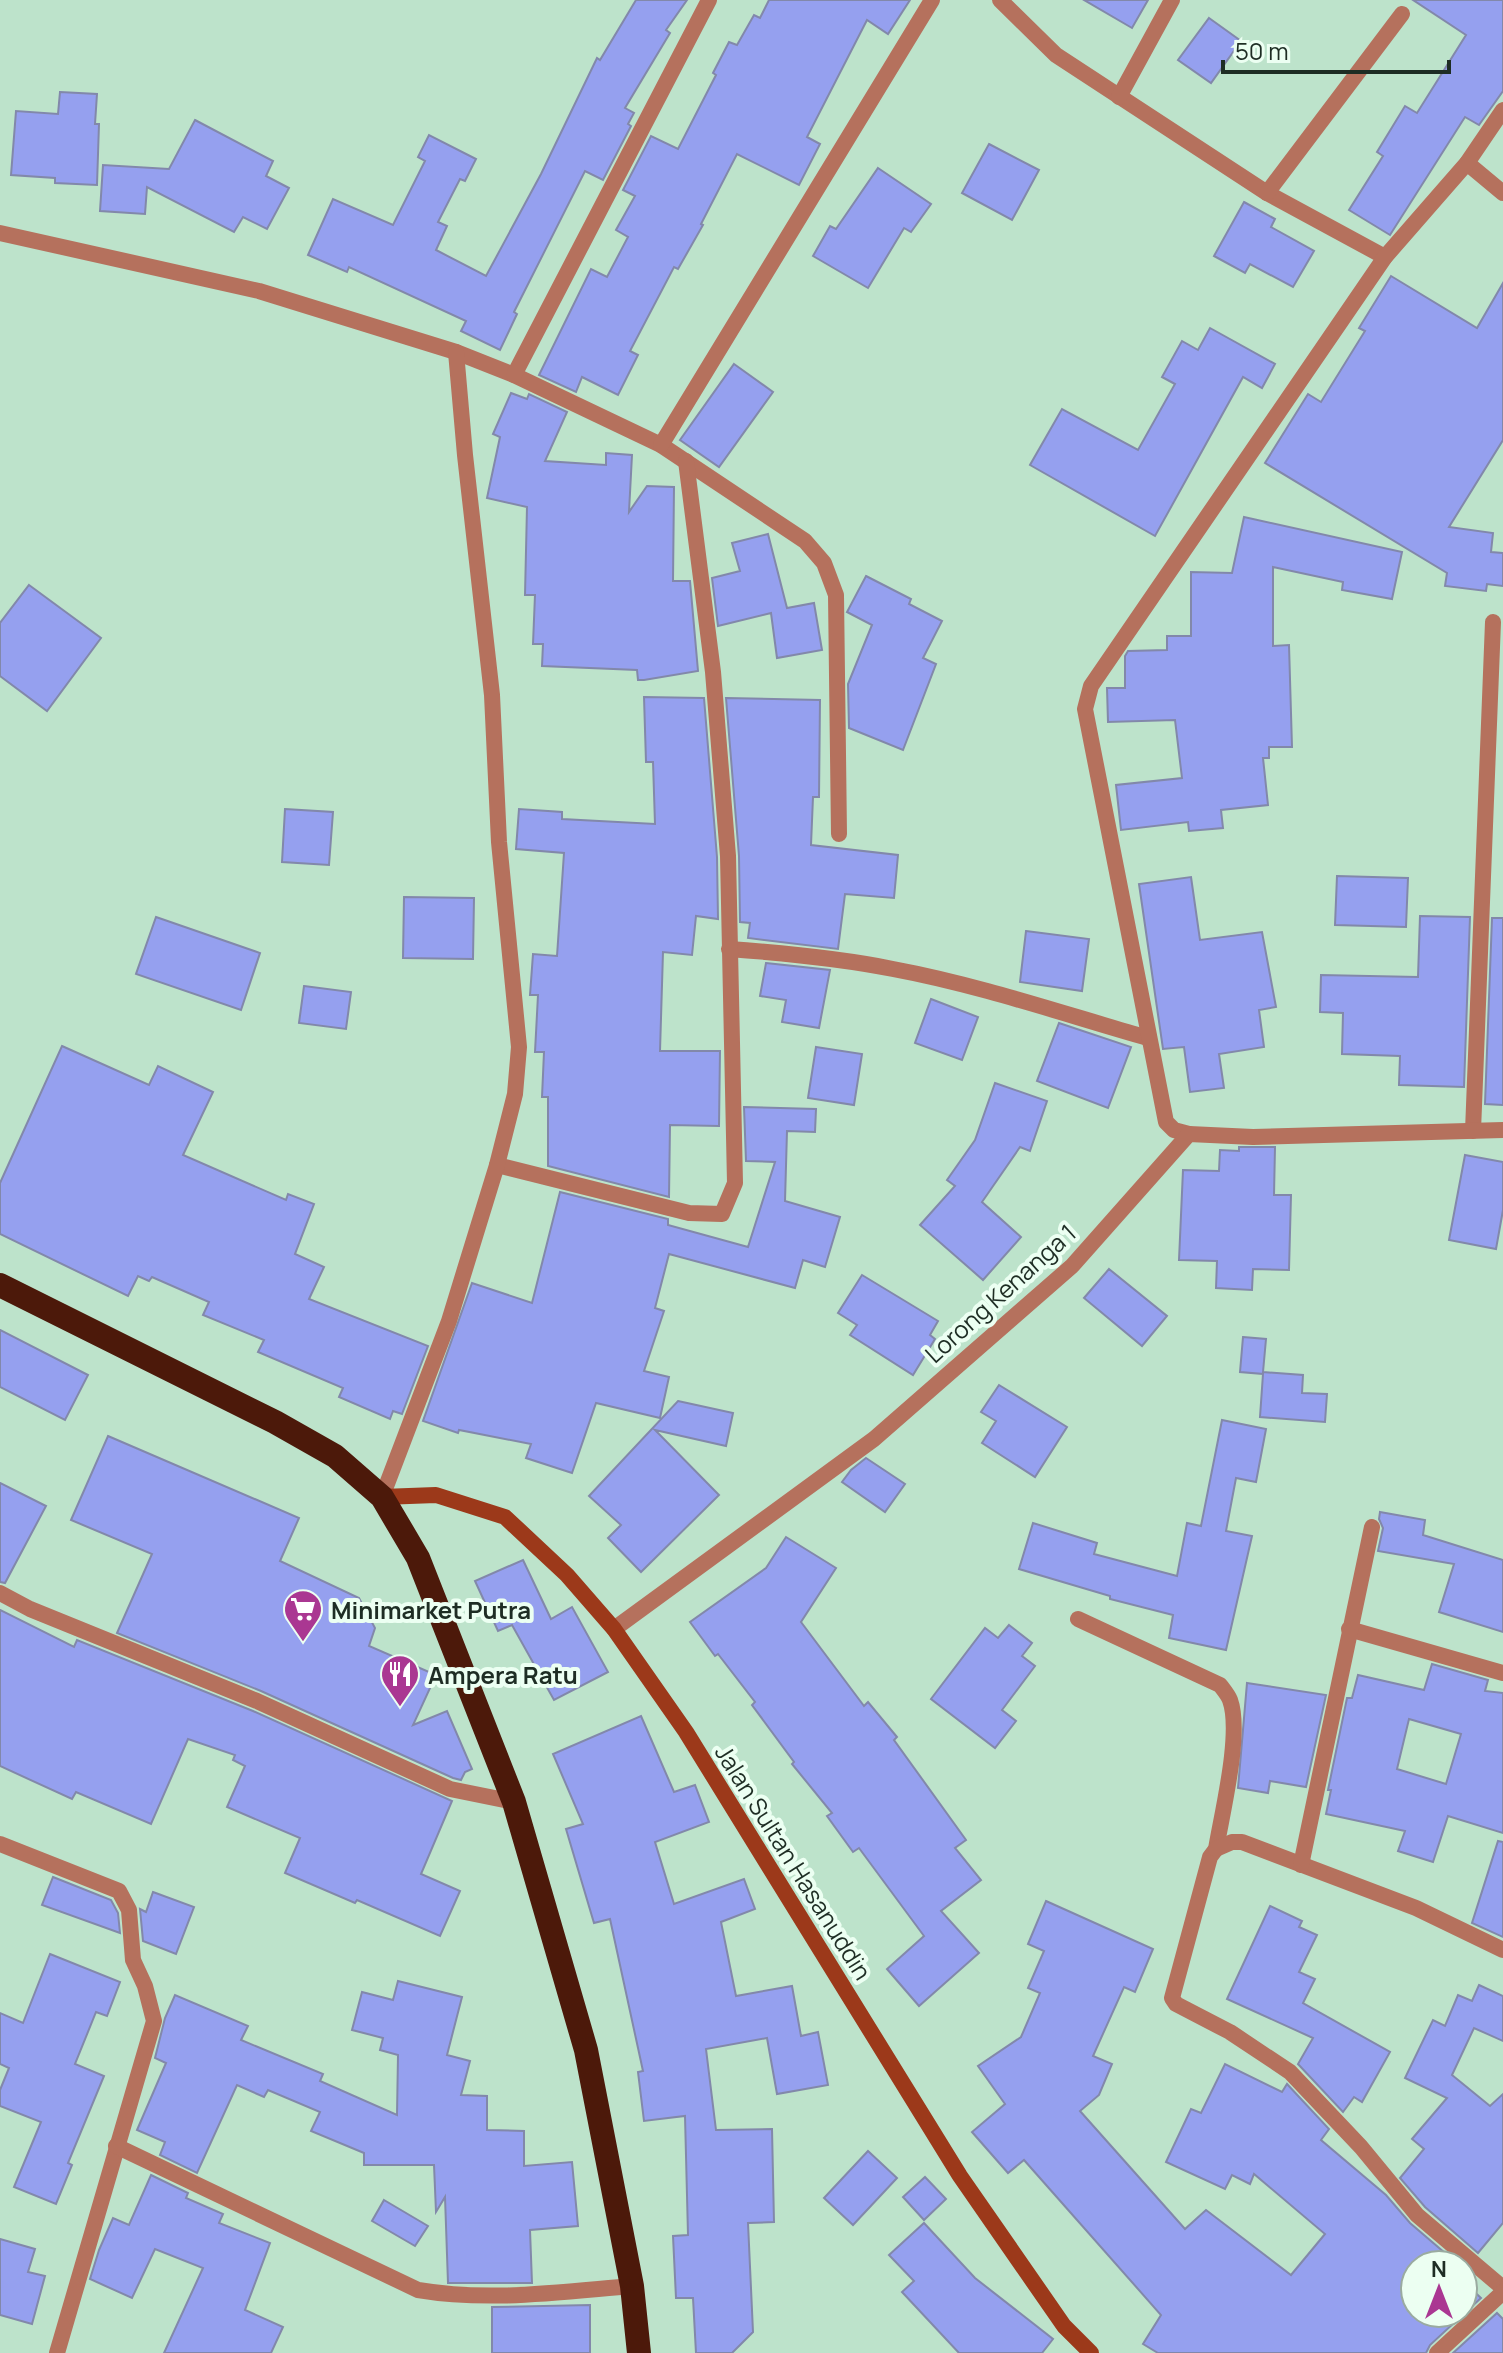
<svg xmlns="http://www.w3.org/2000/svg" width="1503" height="2353" font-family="Manrope,sans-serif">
<rect width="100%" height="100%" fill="#bde3cb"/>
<!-- building -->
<g fill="#95a0ef" stroke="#8288aa" stroke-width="2" fill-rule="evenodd">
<path d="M636,0H687L666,30L670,33L625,108L634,113L628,124L631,126L603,180L585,171L514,312L517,314L500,350L461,331L466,321L349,267L347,272L308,255L333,199L393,225L425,161L418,157L429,135L476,159L465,181L460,179L438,222L447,226L436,250L486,276L541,174L597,58L600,60Z"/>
<path d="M769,0H910L888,34L867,20L807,137L820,144L799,185L737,154L701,224L703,225L678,269L674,267L630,351L638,355L618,395L582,377L576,392L539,375L591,269L607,277L628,237L616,230L635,196L623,190L651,136L678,149L716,75L713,73L729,42L737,45L754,15L760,18Z"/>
<path d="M1084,0H1148L1132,28Z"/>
<path d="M1413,0H1503V91L1479,125L1465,117L1390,235L1349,210L1383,156L1377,152L1405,106L1417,113L1466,35Z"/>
<path d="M1209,18L1241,41L1211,83L1178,60Z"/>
<path d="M60,92L97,94L95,124H99L97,185L55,183V178L11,175L16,111L58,114Z"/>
<path d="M195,120L273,161L266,176L289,188L267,229L243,217L234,232L147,187L145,214L100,211L103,165L169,169Z"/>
<path d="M989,144L1039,170L1012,220L962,193Z"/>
<path d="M878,168L931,204L911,232L904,228L868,288L813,256L830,226L836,229Z"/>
<path d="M1244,202L1275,219L1271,227L1314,251L1293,287L1250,264L1245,273L1214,256Z"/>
<path d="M1391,276L1477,328L1503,283V440L1449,527L1493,533L1491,552L1503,553V586L1487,584L1486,591L1445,586L1447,573L1265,463L1308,394L1321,402L1365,331L1359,328Z"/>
<path d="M1210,328L1275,364L1262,388L1243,377L1155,536L1030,465L1062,409L1138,450L1175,384L1162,377L1182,341L1198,350Z"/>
<path d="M734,364L773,392L719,467L680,440Z"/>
<path d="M511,393L527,399L529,394L567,412L545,461L606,465V453L632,455L629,512L647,486L674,487L673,581H690L698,671L644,680H638L637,670L542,666L543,644H533L535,595H525L527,507L487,498L500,437L493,434Z"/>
<path d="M1244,517L1402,552L1392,599L1342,590L1343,582L1273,567V646L1289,645L1292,747H1269V758H1263L1268,805L1221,810L1223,828L1189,831L1188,822L1121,830L1116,785L1182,778L1175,720L1108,722L1107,688H1125V656L1128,651L1167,650V636H1191V572L1232,573Z"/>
<path d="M768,534L787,608L814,603L822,650L777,658L771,613L718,626L712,578L740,571L732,543Z"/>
<path d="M866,576L911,599L909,604L942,621L923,658L936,664L903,750L849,728L848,684L872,625L847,612Z"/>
<path d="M29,585L101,638L47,711L0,676V623Z"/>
<path d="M644,697L704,698L717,857L718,919L696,916L692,955L663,952L660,1051H720L719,1126L670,1125L669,1197L548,1166V1097H542L544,1052H535L538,995H530L533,954L557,956L564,853L516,849L519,809L562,812V819L655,824L653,762H646Z"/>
<path d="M726,698L820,700L819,797H813L811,845L898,855L894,898L845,894L838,949L748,938L750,923L740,922L739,856Z"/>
<path d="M285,809L333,812L329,865L282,862Z"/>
<path d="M1337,876L1408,878L1406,927L1335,925Z"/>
<path d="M1191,877L1200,940L1262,932L1276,1007L1259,1010L1264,1047L1219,1054L1224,1088L1190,1092L1184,1047L1163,1049L1139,884Z"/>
<path d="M404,897L474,898L473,959L403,958Z"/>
<path d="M1420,916L1470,917L1464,1087L1399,1085L1400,1056L1342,1054L1343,1013L1320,1012L1321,975L1418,977Z"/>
<path d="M156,917L260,953L241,1010L136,974Z"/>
<path d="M1492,918H1503V1105L1485,1104Z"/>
<path d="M1026,931L1089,939L1082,991L1020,982Z"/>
<path d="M766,963L830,970L819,1028L782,1022L786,1000L760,996Z"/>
<path d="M304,986L351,992L346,1029L299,1023Z"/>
<path d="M931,999L978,1017L962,1060L915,1043Z"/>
<path d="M1059,1023L1131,1047L1108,1108L1037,1081Z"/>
<path d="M62,1046L149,1085L158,1066L213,1092L183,1155L286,1200L288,1194L314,1204L295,1254L324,1267L309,1299L428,1346L402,1414L393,1411L390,1419L339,1397L343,1388L258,1352L264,1340L203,1315L209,1302L152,1277L149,1281L138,1276L128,1296L0,1234V1183Z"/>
<path d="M816,1047L862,1054L854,1105L808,1098Z"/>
<path d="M995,1083L1047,1101L1030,1151L1020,1147L982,1202L1021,1237L983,1280L920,1225L955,1186L947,1180L975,1140Z"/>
<path d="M744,1107L816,1109L815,1132L787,1131L785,1201L840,1217L825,1267L803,1260L795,1288L669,1254L655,1308L664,1311L644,1371L669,1377L660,1418L596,1403L572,1473L526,1458L531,1444L459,1430L458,1433L423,1421L472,1283L532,1303L560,1192L668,1219V1225L748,1247L775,1162L746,1161Z"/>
<path d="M1239,1147H1275L1274,1195H1291L1289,1270L1253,1269L1252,1290L1216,1288L1217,1261L1179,1260L1183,1170L1219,1171L1220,1150L1239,1151Z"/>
<path d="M1465,1155L1503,1162V1210L1496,1249L1449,1240Z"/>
<path d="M1109,1269L1167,1316L1142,1346L1084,1298Z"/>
<path d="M862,1275L938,1321L930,1335L935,1339L913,1375L850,1335L857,1325L838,1313Z"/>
<path d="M0,1330L88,1375L65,1420L0,1387Z"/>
<path d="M1243,1337L1266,1339L1263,1372L1303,1375L1302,1393L1327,1394L1325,1422L1260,1417L1263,1374L1240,1372Z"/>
<path d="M999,1385L1067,1427L1035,1477L982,1443L996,1421L981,1412Z"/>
<path d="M678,1401L733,1413L726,1446L655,1430L719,1495L641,1572L608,1538L621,1525L589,1496Z"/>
<path d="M1222,1420L1266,1429L1256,1482L1236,1478L1226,1531L1252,1536L1226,1650L1169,1638L1173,1615L1110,1599V1596L1019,1569L1033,1523L1097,1543L1094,1554L1177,1576L1187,1523L1201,1526Z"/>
<path d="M108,1436L299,1518L280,1561L359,1598L375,1628L369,1646L436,1675L413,1725L447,1711L472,1769L465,1772L461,1780L453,1778L261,1691L117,1633L152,1554L71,1520Z"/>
<path d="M866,1458L905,1484L885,1512L842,1482L851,1470Z"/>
<path d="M0,1483L46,1506L5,1583L0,1582Z"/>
<path d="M1380,1512L1425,1520L1423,1535L1503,1560V1632L1439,1612L1454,1564L1378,1551L1383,1528L1379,1519Z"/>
<path d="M786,1537L836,1568L801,1622L864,1706L868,1702L897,1737L894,1740L966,1840L955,1848L981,1880L941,1911L979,1953L919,2006L887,1969L924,1936L859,1848L853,1852L827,1816L832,1813L792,1764L794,1762L752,1705L755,1702L718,1654L715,1656L690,1622L766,1568Z"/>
<path d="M523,1560L551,1619L572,1607L608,1672L554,1700L512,1625L498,1631L475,1581Z"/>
<path d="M0,1610L74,1647L77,1640L253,1711L452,1801L421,1874L460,1891L440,1936L357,1900L355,1903L285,1873L300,1838L227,1807L245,1766L233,1760L235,1755L188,1739L151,1824L76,1792L72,1799L0,1766Z"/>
<path d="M1009,1625L1032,1643L1022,1656L1035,1666L1002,1710L1016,1721L995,1748L931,1699L985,1628L998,1638Z"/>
<path d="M1432,1664L1488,1680L1485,1691L1503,1693V1833L1448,1816L1433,1862L1398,1851L1405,1831L1326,1814L1331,1790H1328L1347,1698H1352L1358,1675L1424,1690ZM1409,1719L1461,1734L1446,1784L1397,1769Z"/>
<path d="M1247,1683L1326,1695L1306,1787L1270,1781L1268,1793L1238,1788Z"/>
<path d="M641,1716L674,1792L695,1785L709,1822L655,1842L674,1904L744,1879L755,1909L721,1922L736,1996L792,1986L801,2036L818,2032L828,2085L777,2094L767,2038L706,2049L716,2130L772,2129L774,2222L748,2223L753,2332L732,2353H696L693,2298H676L673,2236L688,2235L685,2116L644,2121L638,2072L643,2071L610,1919L594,1923L566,1829L583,1824L553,1754Z"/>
<path d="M1498,1841L1503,1842V1937L1472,1923Z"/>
<path d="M53,1877L111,1900L118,1913L120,1933L42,1905Z"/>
<path d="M153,1892L194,1907L176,1954L143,1941L140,1909L146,1912Z"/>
<path d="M1046,1901L1153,1949L1135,1992L1124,1987L1093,2056L1112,2064L1099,2095L1080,2111L1185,2229L1206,2210L1291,2275L1325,2234L1254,2174L1250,2184L1232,2175L1225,2189L1166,2162L1191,2109L1201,2113L1225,2064L1282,2092L1287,2084L1329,2129L1321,2140L1386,2195L1410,2223L1459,2265H1415V2313H1463V2281L1481,2298L1430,2345L1426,2353H1158L1143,2344L1161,2315L1024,2160L1008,2173L972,2132L1005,2104L978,2066L1021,2037L1040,1993L1028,1988L1044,1951L1028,1944Z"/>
<path d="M1270,1906L1302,1921L1299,1927L1317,1935L1299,1972L1315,1979L1303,2003L1390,2052L1362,2102L1354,2097L1343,2112L1298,2064L1313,2038L1227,1999Z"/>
<path d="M50,1954L120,1982L107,2016L96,2012L75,2064L104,2076L68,2163L72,2165L56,2204L14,2187L41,2122L0,2106V2090L9,2068L0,2064V2013L23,2023Z"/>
<path d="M398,1981L462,1997L447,2055L470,2061L461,2095L487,2096V2130L524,2131V2166L572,2162L578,2226L530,2230L532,2283H448L445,2197L436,2212L434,2165H364V2153L311,2131L320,2112L268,2090L264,2097L237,2085L197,2173L160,2155L165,2142L137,2130L166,2063L155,2058L165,2018L175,1995L248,2026L241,2040L323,2074L320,2081L397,2115L398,2055L380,2050L383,2038L352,2030L362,1992L393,2000Z"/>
<path d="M1479,1985L1503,1996V2041L1474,2028L1452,2075L1490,2106L1503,2094V2223L1478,2253L1425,2207L1400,2178L1424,2149L1412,2139L1447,2098L1405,2078L1433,2020L1445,2026L1458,1995L1472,2001Z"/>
<path d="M868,2151L897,2178L853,2225L824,2198Z"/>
<path d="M151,2175L188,2193L186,2198L223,2214L219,2223L270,2243L245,2310L283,2327L271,2353H164L203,2268L155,2249L132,2298L90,2279L99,2250L113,2218L129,2225Z"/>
<path d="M925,2177L946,2199L924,2220L903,2197Z"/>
<path d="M384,2200L428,2226L415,2246L372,2221Z"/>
<path d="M924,2223L975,2278L1053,2339L1042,2353H959L902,2292L914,2281L889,2255Z"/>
<path d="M0,2239L35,2249L28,2272L45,2276L32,2324L0,2315Z"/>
<path d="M590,2305V2353H492V2307Z"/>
<path d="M1497,2313L1503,2319V2353H1453Z"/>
</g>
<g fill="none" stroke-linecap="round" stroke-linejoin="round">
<!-- street -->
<g stroke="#b5715d" stroke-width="16">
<path d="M1000,0L1056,55L1267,193L1385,257"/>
<path d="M1119,97L1172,0"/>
<path d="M1467,163L1503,193"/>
<path d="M1267,193L1402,14"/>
<path d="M0,233L259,291L456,352L514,375L661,445L805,541L824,563L836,595L839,834"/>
<path d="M514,375L709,0"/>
<path d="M661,445L932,0"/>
<path d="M729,949C784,953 839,958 893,969C979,985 1064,1014 1148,1038"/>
<path d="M1473,1131L1493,622"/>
<path d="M1189,1134L1174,1130L1166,1122L1085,709L1091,686L1385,257L1467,163L1503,110"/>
<path d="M497,1165L689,1213L722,1214L735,1183L728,856L713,672L686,461"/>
<path d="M382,1497L449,1321L497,1165L515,1094L519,1047L499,842L492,695L465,455L456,352"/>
<path d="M0,1593L30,1609L257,1701L450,1789L514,1802"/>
<path d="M1078,1619L1220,1685C1223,1689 1228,1695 1230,1700C1242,1733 1222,1813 1216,1849L1210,1857L1172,1998L1176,2004L1230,2032L1290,2072L1361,2147L1417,2215L1503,2288"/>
<path d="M614,1629L874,1439L1072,1266L1189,1134L1253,1137L1503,1130"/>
<path d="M1349,1629L1503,1673"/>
<path d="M0,1844L119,1891L129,1910L133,1960L145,1986L154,2021L57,2353"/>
<path d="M1216,1849L1232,1842H1242L1416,1908L1503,1950"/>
<path d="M1301,1865L1372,1527"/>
<path d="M116,2146L418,2290C489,2302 560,2292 632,2286"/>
<path d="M1437,2353L1503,2292"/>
</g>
<!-- secondary -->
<path stroke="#9c391a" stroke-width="16" d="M382,1497L436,1495L505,1517L567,1575L614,1629L686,1732L960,2176L1064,2326L1091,2353"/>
<!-- highway -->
<path stroke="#4c190a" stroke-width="24" d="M0,1285L275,1422L335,1456L382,1497L418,1558L514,1802L586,2050L632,2286L639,2353"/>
</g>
<!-- icons -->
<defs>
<symbol id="supermarket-pin" viewBox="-11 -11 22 30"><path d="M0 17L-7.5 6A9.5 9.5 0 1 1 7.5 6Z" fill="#aa3792" stroke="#ecfff2"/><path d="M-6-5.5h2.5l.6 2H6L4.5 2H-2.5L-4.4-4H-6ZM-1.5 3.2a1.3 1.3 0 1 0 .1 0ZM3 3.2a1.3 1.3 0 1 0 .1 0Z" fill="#fff"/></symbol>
<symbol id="restaurant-pin" viewBox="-11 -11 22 30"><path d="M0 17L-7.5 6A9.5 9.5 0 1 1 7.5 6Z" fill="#aa3792" stroke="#ecfff2"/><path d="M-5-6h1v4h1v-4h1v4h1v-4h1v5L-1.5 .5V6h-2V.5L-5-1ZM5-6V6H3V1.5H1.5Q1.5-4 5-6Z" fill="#fff"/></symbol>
</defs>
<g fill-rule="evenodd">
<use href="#supermarket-pin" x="281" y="1587" width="44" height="60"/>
<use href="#restaurant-pin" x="378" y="1652" width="44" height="60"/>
</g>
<g text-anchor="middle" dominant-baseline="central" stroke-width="8" stroke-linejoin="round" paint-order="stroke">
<!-- street labels -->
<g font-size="24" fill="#1e2d24" stroke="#ecfff2">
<text transform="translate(1000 1293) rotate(-42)">Lorong Kenanga 1</text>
<text transform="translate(794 1862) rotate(58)">Jalan Sultan Hasanuddin</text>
</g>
<!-- poi labels -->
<g font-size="24" font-weight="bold" fill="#1e2d24" stroke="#ecfff2" text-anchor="start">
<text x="331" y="1609">Minimarket Putra</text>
<text x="428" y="1674">Ampera Ratu</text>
</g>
</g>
<!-- north arrow -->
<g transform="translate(1439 2289)"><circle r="38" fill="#ecfff2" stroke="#9aaba0" stroke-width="2"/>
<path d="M0-6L14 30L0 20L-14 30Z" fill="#aa3792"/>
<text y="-12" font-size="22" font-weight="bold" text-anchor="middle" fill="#1e2d24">N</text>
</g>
<!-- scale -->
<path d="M1223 60v12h226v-12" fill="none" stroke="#1e2d24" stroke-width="4"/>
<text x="1235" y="60" font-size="24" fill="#1e2d24" stroke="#ecfff2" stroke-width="6" paint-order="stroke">50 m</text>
</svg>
